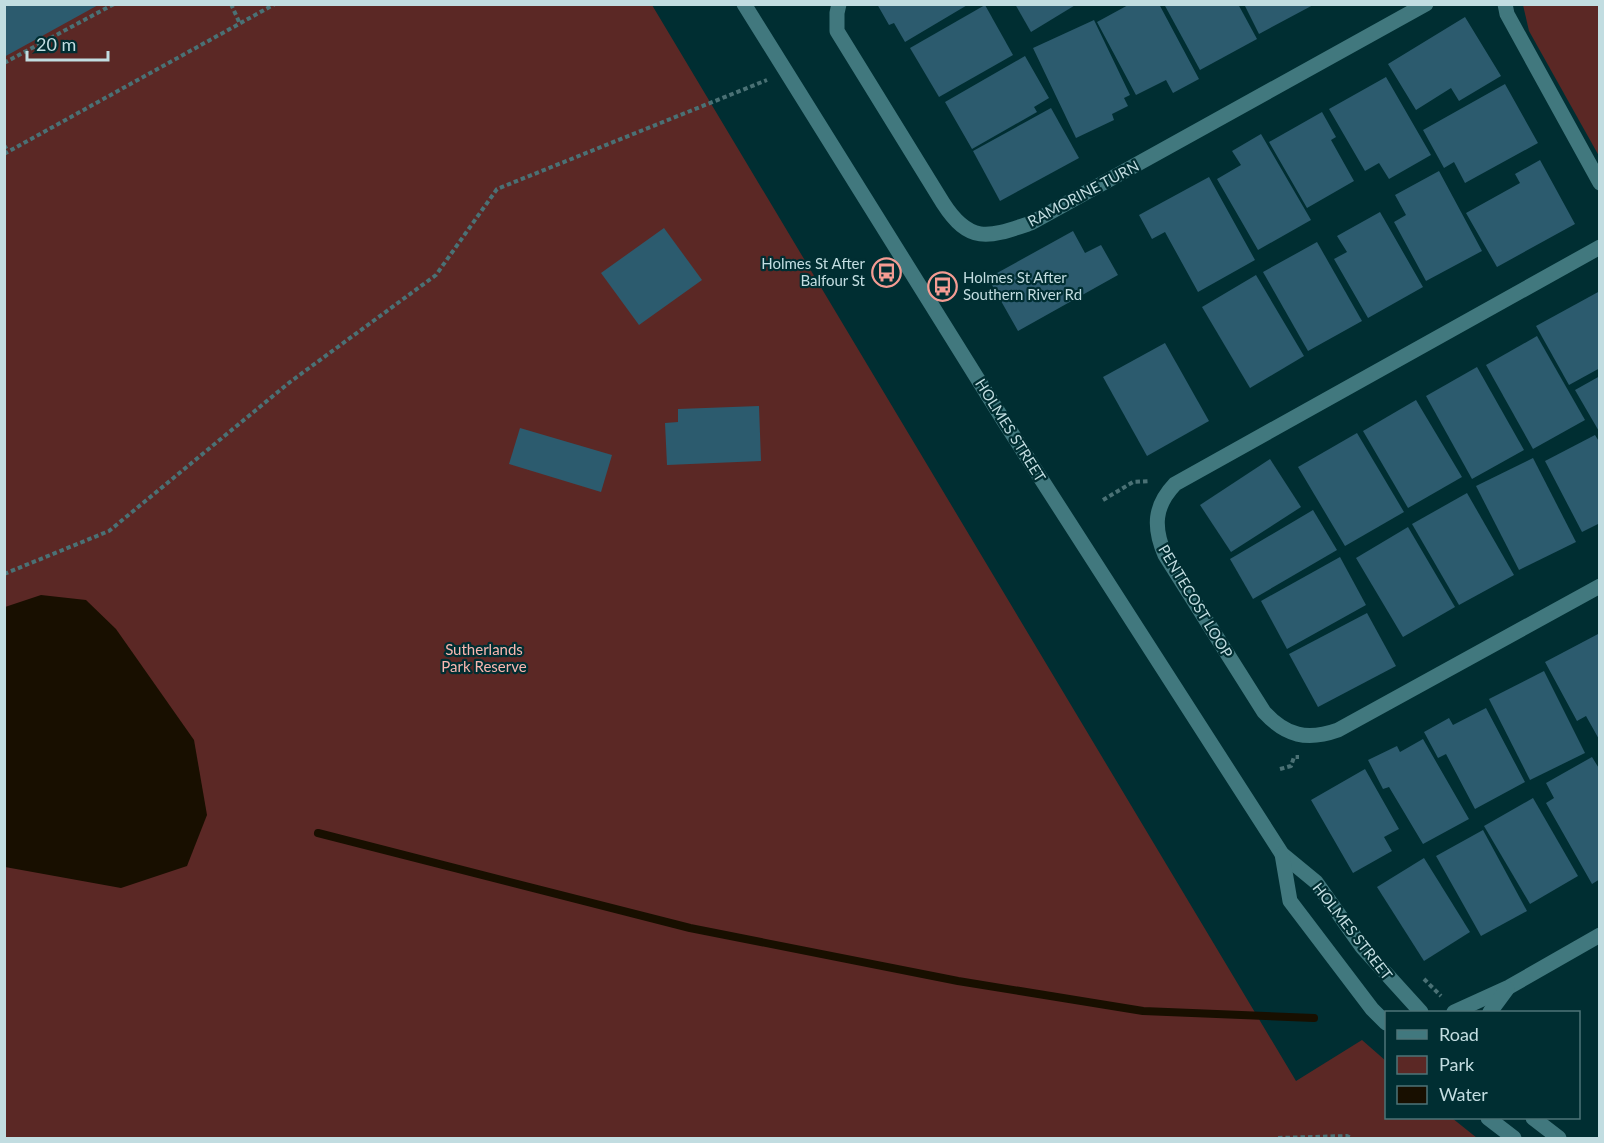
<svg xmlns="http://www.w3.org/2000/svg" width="1604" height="1143" font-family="Lato,sans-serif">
<rect width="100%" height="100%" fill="#002e32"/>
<!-- green -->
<g fill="#5b2825">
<path d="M4,5H652L1296,1081L1362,1040L1386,1061V1118H1452L1477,1138H5Z"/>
<path d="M1523,5H1599V156L1529,31Z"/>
</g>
<!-- water -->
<path fill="#180f00" d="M41,595L86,600L116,629L194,740L207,815L187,866L121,888L5,867V607Z"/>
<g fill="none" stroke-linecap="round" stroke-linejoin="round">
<!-- stream -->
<path stroke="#180f00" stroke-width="8" d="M318,833L690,928L958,981L1143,1011L1314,1018"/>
</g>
<!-- building -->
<g fill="#2c5b6e">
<path d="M4,4H100L4,57Z"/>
<path d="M877,4H969L905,42L894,23L889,25Z"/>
<path d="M1015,4H1077L1031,32Z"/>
<path d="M1130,4H1159L1199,79L1173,93L1166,80L1136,95L1097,22Z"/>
<path d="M1164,4H1238L1257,39L1200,70Z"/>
<path d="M1244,4H1315L1259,34Z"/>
<path d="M985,5L1013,55L939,97L910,48Z"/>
<path d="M1465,17L1501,76L1459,101L1451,88L1416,110L1388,64Z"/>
<path d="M1094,20L1130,95L1124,98L1128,106L1112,114L1114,120L1076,138L1033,48Z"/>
<path d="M1025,56L1049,98L1034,107L1037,112L972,149L945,102Z"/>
<path d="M1386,77L1431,155L1389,179L1379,163L1365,171L1329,109Z"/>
<path d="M1505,84L1538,143L1465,183L1454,162L1444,168L1423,130Z"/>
<path d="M1051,108L1079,158L1000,201L973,151Z"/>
<path d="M1322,112L1336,137L1331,140L1354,181L1307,208L1269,142Z"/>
<path d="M1261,134L1311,220L1258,250L1217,179L1241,165L1232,151Z"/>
<path d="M1540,160L1575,224L1497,267L1466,213L1520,183L1515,174Z"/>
<path d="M1439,171L1482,251L1426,281L1394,222L1406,215L1395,195Z"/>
<path d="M1209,177L1255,260L1198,292L1165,232L1152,239L1139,215Z"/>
<path d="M1380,212L1423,287L1368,318L1334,259L1347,252L1337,236Z"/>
<path d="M664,228L702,280L639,325L601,273Z"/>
<path d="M1073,231L1085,253L1101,245L1118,275L1018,331L988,278Z"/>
<path d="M1317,242L1362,321L1308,351L1263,272Z"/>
<path d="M1256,275L1304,356L1250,388L1202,307Z"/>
<path d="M1600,291V368L1569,385L1536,326Z"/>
<path d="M1537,336L1585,420L1533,449L1486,365Z"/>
<path d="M1165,343L1209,421L1147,456L1103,377Z"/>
<path d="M1477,367L1524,450L1472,479L1426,396Z"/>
<path d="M1600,376V433L1575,390Z"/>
<path d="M1416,400L1462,477L1408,508L1363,431Z"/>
<path d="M759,406L761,461L667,465L665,423L678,422V409Z"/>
<path d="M520,428L612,455L601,492L509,464Z"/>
<path d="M1357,433L1404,512L1345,546L1298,467Z"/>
<path d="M1595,435L1600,443V523L1582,532L1545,461Z"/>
<path d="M1533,458L1576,542L1519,570L1476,486Z"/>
<path d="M1270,459L1301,507L1231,552L1200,505Z"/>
<path d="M1467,493L1514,575L1459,605L1412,524Z"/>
<path d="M1313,510L1337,550L1253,599L1230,559Z"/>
<path d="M1408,527L1455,607L1403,637L1356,558Z"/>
<path d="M1340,557L1366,605L1287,649L1261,601Z"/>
<path d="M1367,613L1396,666L1318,707L1289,654Z"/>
<path d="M1600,633V741L1586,716L1577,721L1545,662Z"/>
<path d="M1544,671L1585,753L1530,780L1489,699Z"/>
<path d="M1486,708L1525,782L1475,809L1446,754L1438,758L1424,732L1449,718L1453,725Z"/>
<path d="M1423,739L1469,819L1423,844L1389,787L1383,789L1368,760L1397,746L1400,752Z"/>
<path d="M1592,757L1600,770V879L1592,884L1546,803L1554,798L1546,783Z"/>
<path d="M1365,769L1399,829L1384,837L1392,851L1353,873L1311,800Z"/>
<path d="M1533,798L1578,876L1530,904L1484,826Z"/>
<path d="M1483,830L1527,911L1481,936L1436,856Z"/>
<path d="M1424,858L1470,932L1424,961L1377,887Z"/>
</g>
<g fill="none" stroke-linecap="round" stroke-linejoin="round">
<!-- path -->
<g stroke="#4a7175" stroke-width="4" stroke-dasharray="4.5 3" stroke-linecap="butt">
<path d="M231,4L240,24"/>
<path d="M4,63L114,4"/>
<path d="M4,145L8,151"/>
<path d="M4,154L275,4"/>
<path d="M1103,500L1133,482L1150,481"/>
<path d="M4,574L109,531L290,382L436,275L497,189L767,80"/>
<path d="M1280,769L1291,766L1294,757H1299"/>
<path d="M1424,979L1441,996"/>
<path d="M1278,1138L1347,1136L1351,1138"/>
</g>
<!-- minor -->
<g stroke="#41787e" stroke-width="15">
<path d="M839,4L837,13V31L943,203C970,245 989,237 1031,223L1426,4"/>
<path d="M1505,4L1507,14L1600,183"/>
<path d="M1600,247L1175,484C1154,506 1153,527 1165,555L1264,712C1286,736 1307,741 1338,730L1600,586"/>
<path d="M1454,1012L1509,987L1600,935"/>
<path d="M1490,1012L1507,989"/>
</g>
<!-- secondary -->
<g stroke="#41787e" stroke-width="15">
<path d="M744,4L1002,418L1282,854L1316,882L1362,947L1421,1012"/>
<path d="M1282,854L1290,901L1372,1009L1386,1023"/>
<path d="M1488,1118L1514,1138"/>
<path d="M1533,1118L1559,1138"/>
</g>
</g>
<!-- icons -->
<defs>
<symbol id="bus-ring" viewBox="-11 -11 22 22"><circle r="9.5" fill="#002e32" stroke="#f59c93" stroke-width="1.5"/><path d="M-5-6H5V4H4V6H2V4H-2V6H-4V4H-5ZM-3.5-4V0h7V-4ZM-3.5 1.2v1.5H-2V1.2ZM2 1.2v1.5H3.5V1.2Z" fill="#f59c93"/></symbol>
</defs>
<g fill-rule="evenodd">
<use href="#bus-ring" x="870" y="256" width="33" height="33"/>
<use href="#bus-ring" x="926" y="270" width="33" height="33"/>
</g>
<g text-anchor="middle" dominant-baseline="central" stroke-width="4.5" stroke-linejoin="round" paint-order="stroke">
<!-- street labels -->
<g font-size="15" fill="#c2dde1" stroke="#002e32">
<text transform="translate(1083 193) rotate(-28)">RAMORINE TURN</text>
<text transform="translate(1011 430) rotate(58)">HOLMES STREET</text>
<text transform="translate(1196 601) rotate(59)">PENTECOST LOOP</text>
<text transform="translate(1353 931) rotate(52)">HOLMES STREET</text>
</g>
<!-- poi labels -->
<g font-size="15" fill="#c2dde1" stroke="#002e32" text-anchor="end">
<text x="865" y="263">Holmes St After<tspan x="865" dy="17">Balfour St</tspan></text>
<text x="963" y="277" text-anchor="start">Holmes St After<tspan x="963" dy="17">Southern River Rd</tspan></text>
</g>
<!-- park labels -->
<g font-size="15" fill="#f9b7b0" stroke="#002e32">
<text x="484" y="649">Sutherlands<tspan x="484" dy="17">Park Reserve</tspan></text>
</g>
</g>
<!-- border -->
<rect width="1604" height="1143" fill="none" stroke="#c2dde1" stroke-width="12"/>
<!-- legend -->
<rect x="1385" y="1011" width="195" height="108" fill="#002e32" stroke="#4e7478" stroke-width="1.5"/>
<rect x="1397" y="1030" width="30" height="9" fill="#41787e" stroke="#4e7478" stroke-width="1.5"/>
<text x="1439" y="1041" font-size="18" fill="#c2dde1">Road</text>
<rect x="1397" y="1056" width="30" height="18" fill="#5b2825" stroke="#4e7478" stroke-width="1.5"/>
<text x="1439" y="1071" font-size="18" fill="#c2dde1">Park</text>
<rect x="1397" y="1086" width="30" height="18" fill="#180f00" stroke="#4e7478" stroke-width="1.5"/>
<text x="1439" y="1101" font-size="18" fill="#c2dde1">Water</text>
<!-- scale -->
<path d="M27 51v9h81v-9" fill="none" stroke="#c2dde1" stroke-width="3"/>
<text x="36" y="51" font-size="18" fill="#c2dde1" stroke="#002e32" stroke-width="4.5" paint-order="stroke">20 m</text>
</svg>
